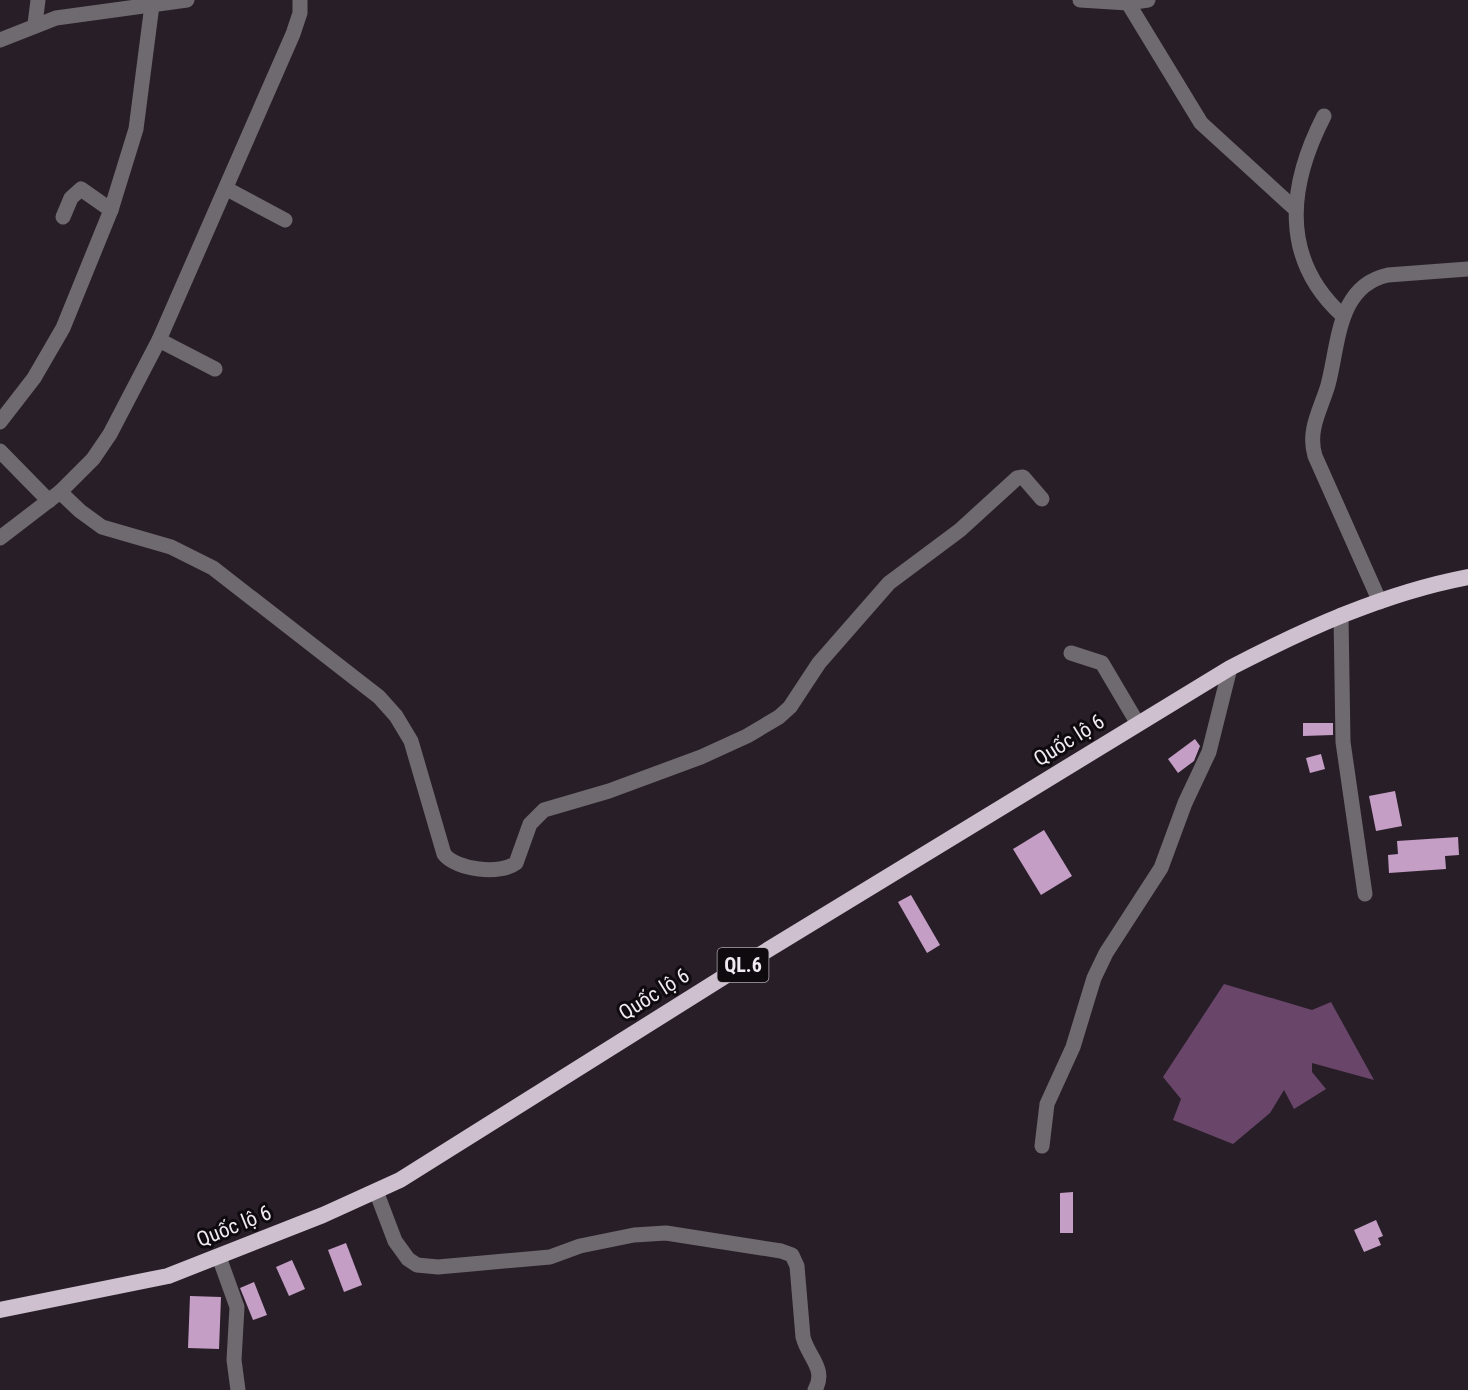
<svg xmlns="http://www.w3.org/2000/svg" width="1468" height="1390" font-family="'Roboto Condensed',sans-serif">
<rect width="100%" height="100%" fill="#281e28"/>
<!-- forest -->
<path fill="#694669" d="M1224,984L1312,1010L1331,1002L1374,1080L1312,1063V1072L1326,1089L1294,1109L1284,1090L1270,1113L1233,1144L1173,1120L1181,1099L1163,1077Z"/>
<!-- building -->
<g fill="#c59ec5">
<path d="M1303,723H1333V735L1303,736Z"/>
<path d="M1195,739L1200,746L1194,761L1178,773L1168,759Z"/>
<path d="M1321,754L1325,769L1310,773L1306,758Z"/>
<path d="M1395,791L1402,826L1376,831L1369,796Z"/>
<path d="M1044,830L1072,876L1041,895L1013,849Z"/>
<path d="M1458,837L1459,855L1445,856L1446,869L1389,873L1388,855L1398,854L1397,841Z"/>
<path d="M911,895L940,945L927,953L898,902Z"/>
<path d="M1073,1192V1233H1060V1193Z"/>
<path d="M1376,1220L1383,1236L1378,1238L1381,1245L1364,1252L1354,1230Z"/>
<path d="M346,1243L362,1285L344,1292L328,1250Z"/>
<path d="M292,1260L305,1289L289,1296L276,1267Z"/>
<path d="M254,1282L267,1315L253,1320L240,1288Z"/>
<path d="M190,1296L221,1297L219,1349L188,1348Z"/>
</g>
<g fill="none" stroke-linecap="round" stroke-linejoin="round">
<!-- minor -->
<g stroke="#6f6a6f" stroke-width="15">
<path d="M1080,0L1128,3L1148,0"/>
<path d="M1128,3L1201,123L1294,208"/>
<path d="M35,24L38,0"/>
<path d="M0,40L56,18L187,0"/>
<path d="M1324,116C1288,186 1280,259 1343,316"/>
<path d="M227,189L285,220"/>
<path d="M63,217L71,198L81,189L111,210"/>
<path d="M159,340L215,369"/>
<path d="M0,422L34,378L63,328L111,210L136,129L152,5"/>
<path d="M0,451L49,501"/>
<path d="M60,492L80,511L102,527L171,547L213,568L379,697L396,716L411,741L444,854C456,870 501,875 516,863L530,824L544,810L609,791L701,757L747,736L779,717L790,707L819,663L889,583L960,530L1017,478L1023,477L1042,499"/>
<path d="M0,538L60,492L93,459L110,434L159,340L293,34L300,13V0"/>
<path d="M1380,602L1315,456C1307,430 1321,409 1328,385C1339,344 1337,286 1388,275L1468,269"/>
<path d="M1341,615L1343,742L1365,894"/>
<path d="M1071,653L1102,663L1138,724"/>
<path d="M1042,1146L1047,1104L1073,1047L1094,978L1106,953L1161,868L1185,803L1209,752L1230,668"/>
<path d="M376,1191L395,1241L408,1259L417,1265L438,1267L550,1257L580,1246L634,1235L666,1233L781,1251L792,1255L797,1266L803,1337C808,1357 827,1369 815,1390"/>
<path d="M219,1257L237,1307L234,1360L238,1390"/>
</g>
<!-- trunk -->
<path stroke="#cec0ce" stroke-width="16" d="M0,1310L168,1276L323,1215L400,1180L730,973L1230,668C1305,629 1384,593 1468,577"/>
</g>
<g text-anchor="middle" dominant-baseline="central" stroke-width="6" stroke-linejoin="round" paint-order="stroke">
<!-- shield labels -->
<rect fill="#0e0a0e" stroke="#ada7ad" stroke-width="1.5" x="717.5" y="948" width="51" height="34" rx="4.5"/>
<g font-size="20" font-weight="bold" fill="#f1eaf1">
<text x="743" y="965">QL.6</text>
</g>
<!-- street labels -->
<g font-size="21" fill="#f1eaf1" stroke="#0e0a0e">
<text transform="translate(1069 740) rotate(-32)">Quốc lộ 6</text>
<text transform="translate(654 994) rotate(-32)">Quốc lộ 6</text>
<text transform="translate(234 1226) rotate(-22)">Quốc lộ 6</text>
</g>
</g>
</svg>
